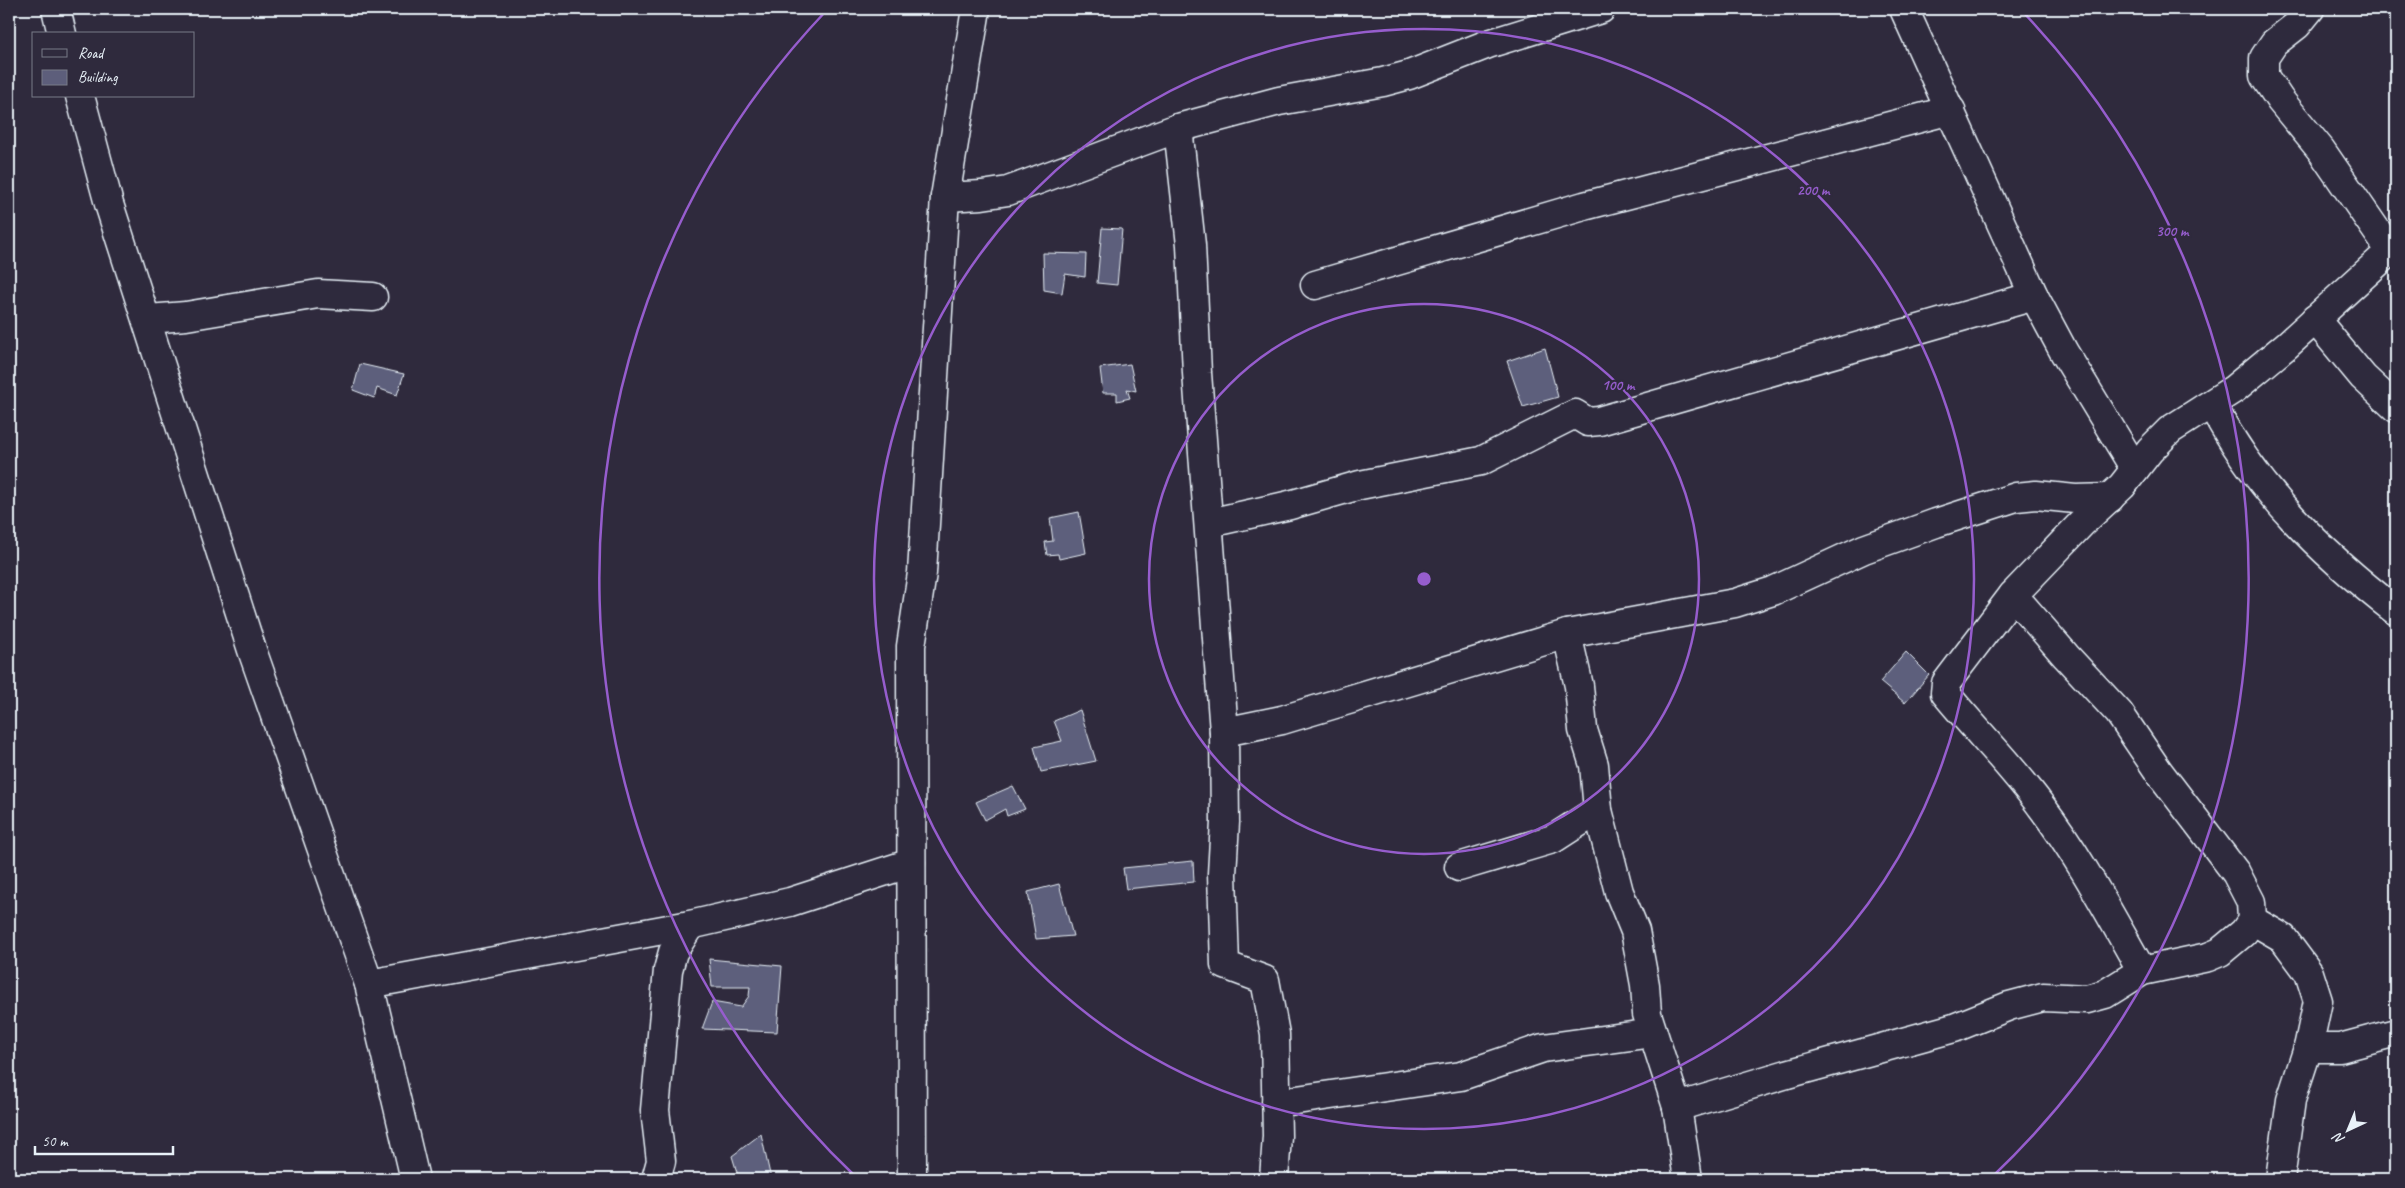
<svg xmlns="http://www.w3.org/2000/svg" width="2405" height="1188" font-family="Caveat,sans-serif">
<rect width="100%" height="100%" fill="#2f2a3d"/>
<filter id="ink" filterUnits="userSpaceOnUse"><feTurbulence type="fractalNoise" baseFrequency=".02" numOctaves="2"/><feDisplacementMap in="SourceGraphic" scale="10" xChannelSelector="R" yChannelSelector="G"/><feConvolveMatrix kernelMatrix="1 2 1 2 8 2 1 2 1" color-interpolation-filters="sRGB"/></filter>
<g filter="url(#ink)">
<!-- building -->
<g fill="#5d5e7b" stroke="#e8f1f8">
<path d="M1102,228L1122,229L1117,285L1097,283Z"/>
<path d="M1043,253L1086,254L1085,277L1065,274L1062,293L1044,290Z"/>
<path d="M1545,348L1558,397L1523,407L1507,361Z"/>
<path d="M360,364L404,374L397,395L377,388L374,398L353,390Z"/>
<path d="M1130,364L1136,391L1127,389L1130,398L1117,401V393H1103L1100,368Z"/>
<path d="M1079,512L1086,553L1059,559L1058,554L1047,555L1045,542L1053,541L1050,518Z"/>
<path d="M1906,652L1929,675L1905,703L1880,682Z"/>
<path d="M1080,710L1096,761L1041,772L1034,747L1062,741L1054,721Z"/>
<path d="M1013,786L1025,809L1007,816L1005,809L985,820L976,802Z"/>
<path d="M1193,861L1194,882L1126,889L1123,868Z"/>
<path d="M1059,884L1073,936L1036,939L1028,892Z"/>
<path d="M709,959L782,966L777,1032L702,1029L712,1002L741,1007L749,996L750,987H712Z"/>
<path d="M761,1134L771,1179H739L732,1156Z"/>
</g>
<g fill="none" stroke-linecap="round" stroke-linejoin="round">
<defs>
<g id="minor">
<path d="M56,9L62,34"/>
<path d="M1904,9L2034,296L2064,352L2135,469"/>
<path d="M2310,9L2297,25L2274,43L2264,58V76L2280,100L2321,150L2390,250"/>
<path d="M80,96L109,204L252,650L369,984L415,1179"/>
<path d="M1178,128L1191,245L1197,373L1224,732L1225,822L1222,874L1225,965L1265,980L1275,1034L1277,1136L1274,1179"/>
<path d="M945,197L982,195L1008,191L1178,128L1279,101L1383,82L1409,75L1488,44L1601,9"/>
<path d="M1315,285L1584,206L1951,110"/>
<path d="M148,319L186,316L318,294L373,297"/>
<path d="M2315,319L2363,377L2396,408"/>
<path d="M2212,405C2258,491 2320,552 2396,611"/>
<path d="M1209,523L1290,505L1360,485L1481,461L1575,414L1588,422L1599,421L2034,296"/>
<path d="M1567,634L1579,686L1583,730L1594,765L1598,810L1619,892L1635,931L1645,985L1647,1014L1677,1107L1688,1179"/>
<path d="M1224,732L1282,720L1567,634L1735,603L1773,591L1864,549L1936,523L2016,497L2036,495L2075,499L2110,498"/>
<path d="M1459,867L1553,839L1598,810"/>
<path d="M2252,920L2283,938L2309,973L2318,1001L2308,1048L2291,1100L2280,1179"/>
<path d="M2142,971C2110,915 2080,857 2041,806C2012,766 1976,731 1945,693L1946,683L2013,595L2081,524L2122,486L2150,450L2170,430L2234,389L2287,345L2396,246"/>
<path d="M369,984L690,925L790,902L911,863"/>
<path d="M2308,1048H2340L2396,1033"/>
<path d="M1276,1103L1461,1076L1543,1048L1653,1033"/>
<path d="M1677,1107L1787,1074L1954,1028L2009,1006L2043,997L2087,999L2105,994L2142,971L2208,957L2220,952L2244,932L2252,920L2251,902L2236,873L2159,772L2119,713L2066,656L2013,595"/>
<path d="M656,1179L661,1161L655,1110L668,970L673,952L690,925"/>
<path d="M912,1179L911,646L922,573L945,197L976,9"/>
</g>
</defs>
<!-- minor casing -->
<use href="#minor" stroke="#e8f1f8" stroke-width="31"/>
<!-- minor -->
<use href="#minor" stroke="#2f2a3d" stroke-width="28"/>
</g>
</g>
<!-- distance rings -->
<g fill="none" stroke="#965dcd" stroke-width="2.5">
<circle cx="1424" cy="579" r="275"/>
<circle cx="1424" cy="579" r="550"/>
<path d="M856 1177A825 825 0 0 1 826 11M2022 11A825 825 0 0 1 1992 1177"/>
</g>
<circle cx="1424" cy="579" r="8" fill="#965dcd" stroke="#2f2a3d" stroke-width="2.5"/>
<g font-size="15" text-anchor="middle" font-weight="bold" fill="#965dcd" stroke="#2f2a3d" stroke-width="4.5" stroke-linejoin="round" paint-order="stroke">
<text x="1813" y="195">200 m</text>
<text x="2172" y="236">300 m</text>
<text x="1618" y="390">100 m</text>
</g>
<!-- margin -->
<rect width="2405" height="1188" fill="none" stroke="#2f2a3d" stroke-width="30"/>
<rect x="15" y="15" width="2375" height="1158" fill="none" stroke="#e8f1f8" stroke-width="2" filter="url(#ink)"/>
<!-- legend -->
<rect x="32" y="32" width="162" height="65" fill="#2f2a3d" stroke="#797a88"/>
<rect x="42" y="49" width="25" height="8" fill="#2f2a3d" stroke="#797a88"/>
<text x="78" y="58" font-size="15" fill="#e8f1f8">Road</text>
<rect x="42" y="70" width="25" height="15" fill="#5d5e7b" stroke="#797a88"/>
<text x="78" y="82" font-size="15" fill="#e8f1f8">Building</text>
<!-- north arrow -->
<g transform="translate(2348 1130) rotate(224)" stroke="#2f2a3d" stroke-width="4" paint-order="stroke">
<path d="M0-4L9 19L0 12L-9 19Z" fill="#e8f1f8"/>
<text y="-8" font-size="14" font-weight="bold" text-anchor="middle" fill="#e8f1f8">N</text>
</g>
<!-- scale -->
<path d="M35 1146v8h138v-8" fill="none" stroke="#e8f1f8" stroke-width="2.5"/>
<text x="42" y="1146" font-size="15" fill="#e8f1f8" stroke="#2f2a3d" stroke-width="4" paint-order="stroke">50 m</text>
</svg>
